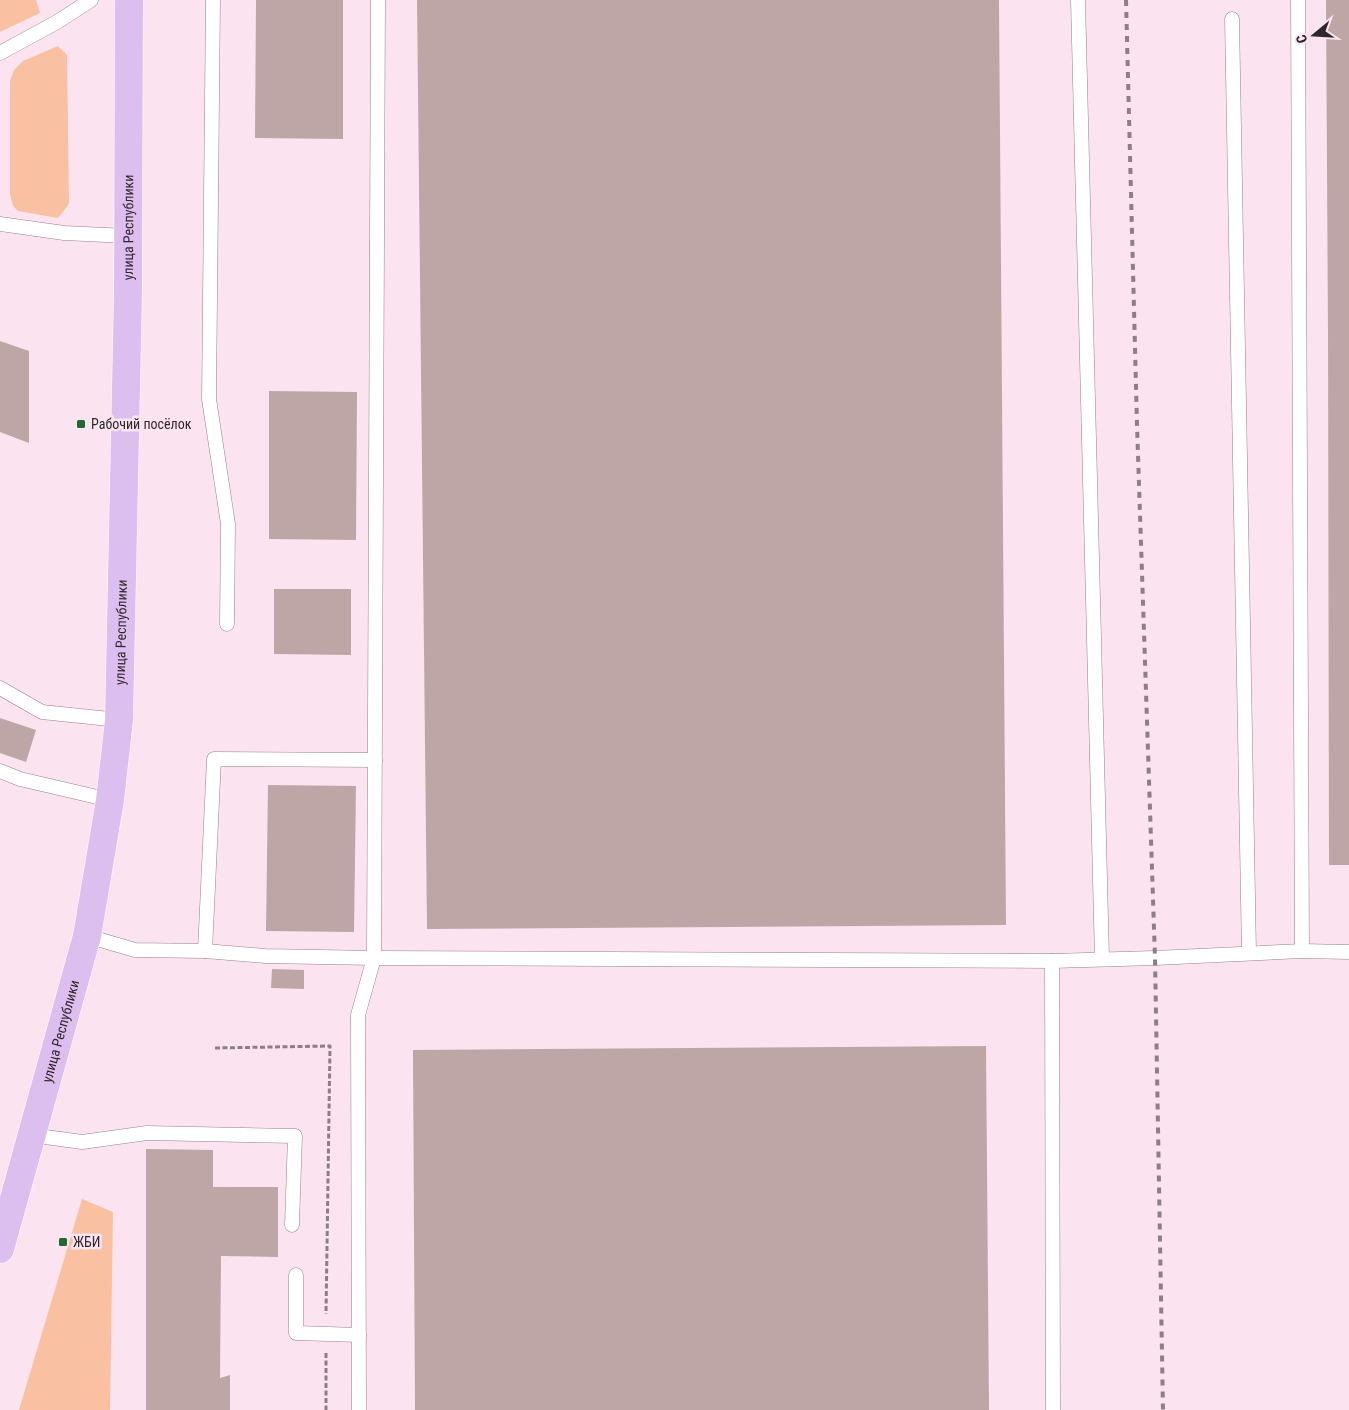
<svg xmlns="http://www.w3.org/2000/svg" width="1349" height="1410" font-family="'Roboto Condensed',sans-serif">
<rect width="100%" height="100%" fill="#fbe4f0"/>
<!-- green -->
<g fill="#f9c0a1">
<path d="M0,0H36L40,13L0,32Z"/>
<path d="M58,46L67,55L69,204L58,218L18,211L13,206L10,194V81L14,70L23,61Z"/>
<path d="M82,1199L113,1212L110,1410H19Z"/>
</g>
<!-- building -->
<g fill="#bfa6a6">
<path d="M256,0H343V139L255,138Z"/>
<path d="M417,0H999L1006,925L427,929Z"/>
<path d="M1326,0H1349V865H1329L1328,333Z"/>
<path d="M0,341L29,351V443L0,432Z"/>
<path d="M269,391L357,392L356,540L269,539Z"/>
<path d="M274,589H351V655L274,654Z"/>
<path d="M0,718L36,730L26,762L0,753Z"/>
<path d="M268,785L356,786L354,932L266,931Z"/>
<path d="M272,969L304,970V989L271,988Z"/>
<path d="M986,1046L989,1410H415L413,1050Z"/>
<path d="M146,1149L213,1150V1187H278V1257L221,1256L220,1378L230,1375V1410H146Z"/>
</g>
<g fill="none" stroke-linecap="round" stroke-linejoin="round">
<defs>
<g id="service">
<path d="M213,0L209,399L228,524L227,624"/>
<path d="M1078,0L1102,959"/>
<path d="M1298,0L1302,951"/>
<path d="M1232,19L1249,953"/>
<path d="M0,53L57,22L91,0"/>
<path d="M0,224L64,233L127,236"/>
<path d="M0,688L42,712L119,720"/>
<path d="M0,771L20,779L110,800"/>
<path d="M87,936L135,950L205,951L265,956L374,958L1052,961L1155,958L1302,951L1349,952"/>
<path d="M205,951L214,759L375,760"/>
<path d="M1052,961L1053,1410"/>
<path d="M31,1135L82,1142L147,1133L295,1136L292,1225"/>
<path d="M296,1275V1333L359,1335"/>
<path d="M359,1410L358,1015L374,958L378,0"/>
</g>
<g id="primary">
<path id="s1" d="M0,1249L87,936L110,800L119,720L128,292L129,0"/>
</g>
</defs>
<!-- service casing -->
<use href="#service" stroke="#96818c" stroke-width="15"/>
<!-- primary casing -->
<use href="#primary" stroke="#fff" stroke-width="29"/>
<!-- path -->
<g stroke="#8d7e86" stroke-width="3" stroke-dasharray="5 2.5" stroke-linecap="butt">
<path d="M215,1048L330,1046L326,1314"/>
<path d="M326,1353V1410"/>
</g>
<!-- service -->
<use href="#service" stroke="#fff" stroke-width="14"/>
<!-- primary -->
<use href="#primary" stroke="#ddbfef" stroke-width="28"/>
<!-- rail -->
<path stroke="#8e7e86" stroke-width="4" stroke-dasharray="6 6" stroke-linecap="butt" d="M1126,0L1137,425L1155,958L1163,1410"/>
</g>
<!-- markers -->
<g fill="#236732" stroke="#fbe4f0" stroke-width="2">
<rect x="76" y="419" width="10" height="10" rx="2.5"/>
<rect x="58" y="1237" width="10" height="10" rx="2.5"/>
</g>
<g text-anchor="middle" dominant-baseline="central" stroke-width="5" stroke-linejoin="round" paint-order="stroke">
<!-- street labels -->
<g font-size="14" fill="#2f262b" stroke="#fbe4f0">
<text stroke="none"><textPath href="#s1" startOffset="1036">улица Республики</textPath></text>
<text stroke="none"><textPath href="#s1" startOffset="631">улица Республики</textPath></text>
<text stroke="none"><textPath href="#s1" startOffset="226">улица Республики</textPath></text>
</g>
<!-- poi labels -->
<g font-size="14" fill="#2f262b" stroke="#fbe4f0" text-anchor="start">
<text x="91" y="424">Рабочий посёлок</text>
<text x="73" y="1242">ЖБИ</text>
</g>
</g>
<!-- north arrow -->
<g transform="translate(1314 35) rotate(252)" stroke="#fbe4f0" stroke-width="4" paint-order="stroke">
<path d="M0-4L9 19L0 12L-9 19Z" fill="#2f262b"/>
<text y="-8" font-size="14" font-weight="bold" text-anchor="middle" fill="#2f262b">С</text>
</g>
</svg>
